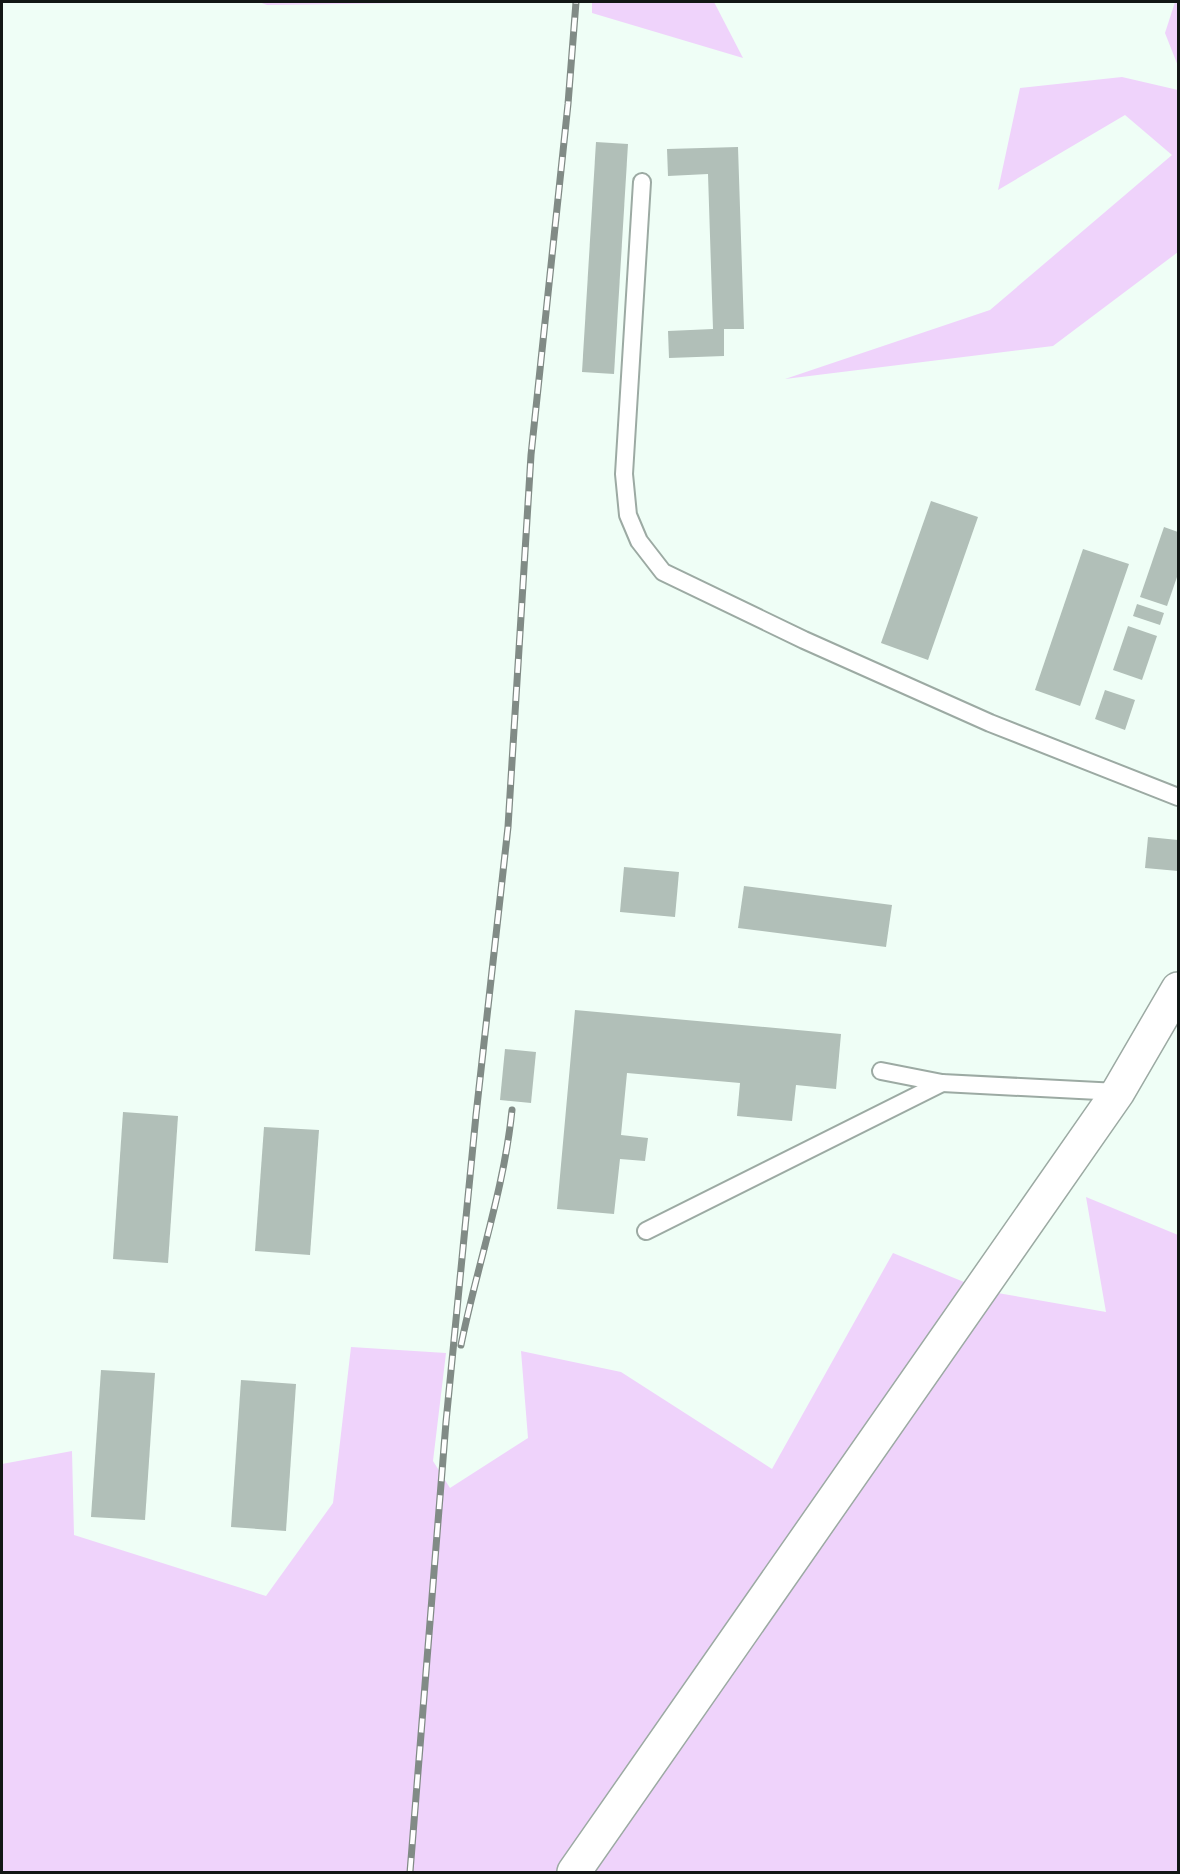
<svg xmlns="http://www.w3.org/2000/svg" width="1180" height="1874" font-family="'Fira Sans Condensed',sans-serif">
<rect width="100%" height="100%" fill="#effef6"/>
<!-- green -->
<g fill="#efd3fb">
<path d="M259,2H492L267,5Z"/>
<path d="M592,2H714L743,58L592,13Z"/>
<path d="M1175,2H1178V66L1165,33Z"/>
<path d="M1122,77L1178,90V252L1053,346L785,379L990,310L1172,155L1125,115L998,190L1020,88Z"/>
<path d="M1086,1197L1178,1235V1872H2V1464L72,1451L74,1535L266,1596L333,1503L351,1347L446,1353L433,1461L450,1488L528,1438L521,1351L621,1372L772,1469L893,1253L986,1291L1106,1312Z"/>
</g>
<!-- building -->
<g fill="#b1bfb8">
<path d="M596,142L628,144L614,374L582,372Z"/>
<path d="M738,147L744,329H724V356L669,358L668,331L713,329L708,174L668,176L667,149Z"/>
<path d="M931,501L978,517L928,660L881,643Z"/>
<path d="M1164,527L1178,532V574L1167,606L1140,597Z"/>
<path d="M1083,549L1129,564L1080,706L1035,690Z"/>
<path d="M1137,604L1164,613L1160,625L1133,616Z"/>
<path d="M1128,626L1157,636L1142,680L1113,670Z"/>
<path d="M1105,690L1135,700L1125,730L1095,719Z"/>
<path d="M1148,837L1178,840V871L1145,868Z"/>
<path d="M624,867L679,872L675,917L620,912Z"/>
<path d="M744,886L892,905L886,947L738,928Z"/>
<path d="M575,1010L841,1034L836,1089L796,1085L792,1121L737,1116L740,1083L627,1073L621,1135L648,1138L645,1161L620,1159L614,1214L557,1209Z"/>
<path d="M505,1049L536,1052L531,1103L500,1100Z"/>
<path d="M123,1112L178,1116L168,1263L113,1259Z"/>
<path d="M264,1127L319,1130L310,1255L255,1251Z"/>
<path d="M101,1370L155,1373L145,1520L91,1517Z"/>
<path d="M241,1380L296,1384L286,1531L231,1527Z"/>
</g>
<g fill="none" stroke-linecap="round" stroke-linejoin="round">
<defs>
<g id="service">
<path d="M642,182L624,474L628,515L639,541L663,572L804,640L990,723L1178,797"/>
<path d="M881,1071L942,1083L1118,1092"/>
<path d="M646,1231L942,1083"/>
</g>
<path id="minor" d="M574,1872L1118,1092L1178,989"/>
</defs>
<!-- service casing -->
<use href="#service" stroke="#9caaa3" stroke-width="20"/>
<!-- minor casing -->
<use href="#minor" stroke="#9caaa3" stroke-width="36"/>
<!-- service -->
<use href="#service" stroke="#fff" stroke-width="16"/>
<!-- minor -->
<use href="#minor" stroke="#fff" stroke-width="33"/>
<defs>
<g id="rail">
<path d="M461,1345C477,1266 504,1190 512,1110"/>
<path d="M410,1872L446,1422L476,1115L508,827L531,455L568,104L576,2"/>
</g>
</defs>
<!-- rail casing -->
<use href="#rail" stroke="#818b86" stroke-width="7"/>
<!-- rail -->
<use href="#rail" stroke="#fff" stroke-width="4.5" stroke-dasharray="14" stroke-linecap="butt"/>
</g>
<!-- border -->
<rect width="1180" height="1874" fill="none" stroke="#121715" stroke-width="6"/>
</svg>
